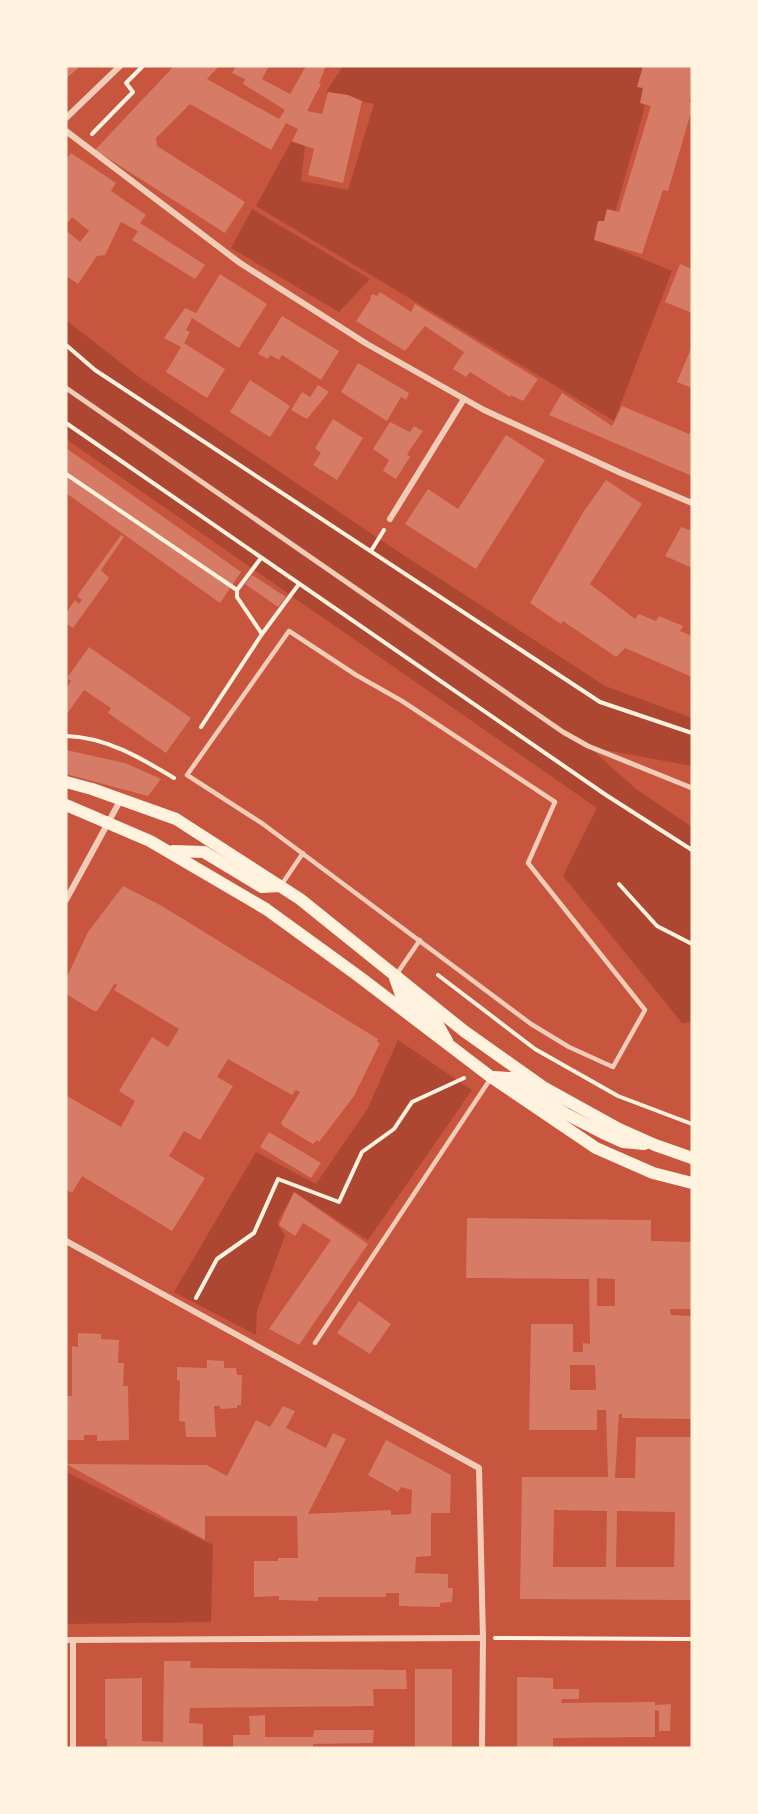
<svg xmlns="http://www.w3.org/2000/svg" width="758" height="1814" font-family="'Fira Sans',sans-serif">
<rect width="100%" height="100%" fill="#c8553d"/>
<!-- green -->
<g fill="#ae4732">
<path d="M343,66H643L644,110L606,244L672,271L614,421L256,206L291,142L305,146L301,181L348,190L374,104L326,92Z"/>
<path d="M252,209L370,279L339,312L231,248Z"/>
<path d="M66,320L139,377L391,547L605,686L692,718V766L589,747L636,789L692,827V1022L682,1023L563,876L597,808L66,439Z"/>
<path d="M398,1040L472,1090L368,1240L294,1192L277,1223L285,1236L257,1310L256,1335L174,1292L256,1152L316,1184L368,1108Z"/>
<path d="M66,1472L213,1545L211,1622L66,1624Z"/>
</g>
<!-- building -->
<g fill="#d67c66" fill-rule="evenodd">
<path d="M66,66H80L66,79Z"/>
<path d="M174,66H219L207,79L279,119L285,110L243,84L245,79L232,73L236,66H269L262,79L290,94L306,66H326L319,83L321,84L307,111L322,114L328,92L348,95L362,101L343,183L308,175L314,149L292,141L298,129L286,123L271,150L190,104L156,138L157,146L245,202L225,233L95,150Z"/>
<path d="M643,66H692V92L689,102L692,103V109L668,191L663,190L642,254L594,240L598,221H604L607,209L619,212L651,106L640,103L643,88L637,87Z"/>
<path d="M71,153L116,183L111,191L146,215L140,223L205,265L195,279L132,240L138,231L121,222L105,255L97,256L78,284L66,276V230L80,242L89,231L72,217L66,225V160Z"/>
<path d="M680,264L692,269V313L665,302Z"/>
<path d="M220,274L267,304L239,348L192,318L186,330L190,332L184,343L225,369L207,398L166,372L181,347L164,338L185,308L196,313Z"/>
<path d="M380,292L411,312L415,304L538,379L523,401L511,395L510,397L470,372L466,377L453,369L464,352L425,326L405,351L356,321L371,299L370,298L372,294L377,296Z"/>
<path d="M282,316L339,351L321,380L282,355L279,360L270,355L268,359L258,354Z"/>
<path d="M692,346V388L677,382Z"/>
<path d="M358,363L409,393L406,400L401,397L387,421L341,392Z"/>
<path d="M250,380L290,406L270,437L230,412Z"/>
<path d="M318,385L329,392L307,419L291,410L302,392L310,397Z"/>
<path d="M562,393L612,426L622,406L689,434L692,429V476L549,415Z"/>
<path d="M333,419L363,438L337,480L313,465L321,453L315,448Z"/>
<path d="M390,422L410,432L414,426L423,431L407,454L410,457L396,479L383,471L389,460L373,449Z"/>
<path d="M506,435L545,460L476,569L405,524L428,489L458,509Z"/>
<path d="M66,448L241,572L220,603L66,493Z"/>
<path d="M606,480L642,504L590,584L635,619L639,614L656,621L659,616L683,626L680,631L692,636V677L625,648L616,657L563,621L561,624L530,603L584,511Z"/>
<path d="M681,527L692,531V568L665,556Z"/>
<path d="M121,535L124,537L101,570L109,578L73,628L66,624V613L75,600L79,604L82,600L77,596Z"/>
<path d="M252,575L286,597L278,607L245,584Z"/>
<path d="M89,647L191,718L166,753L108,713L111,708L84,690L67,714L66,713V688L71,681L67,678Z"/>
<path d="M66,750L125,763L161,779L148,796L66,774Z"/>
<path d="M123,886L162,906L378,1039L377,1042L380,1043L354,1096L319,1142L317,1140L313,1144L283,1126L281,1123L300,1092L296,1090L292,1095L228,1059L217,1077L233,1086L200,1140L184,1131L169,1156L205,1178L172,1231L82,1176L72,1193L66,1189L67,1096L121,1127L135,1101L119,1091L152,1037L168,1047L179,1029L114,990L117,985L115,983L97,1011H94L66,994V979L88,932Z"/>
<path d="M269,1132L321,1163L311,1178L260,1147Z"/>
<path d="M294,1192L368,1244L299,1345L269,1329L331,1240L303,1223L295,1236L279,1225Z"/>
<path d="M467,1218L651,1220V1241L692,1242V1309H670L671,1315L692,1316V1419L622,1418V1414H619L615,1478H635L636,1437H692V1600L520,1599L522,1477H608L606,1410H597V1430H529L531,1324H573V1352H583V1343L590,1344L589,1279L466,1278ZM597,1278L615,1279V1306H597ZM570,1365H595L596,1390H570ZM554,1510L607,1511L606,1567H553ZM617,1511L675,1512L674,1567H616Z"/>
<path d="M359,1301L391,1324L370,1354L337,1333Z"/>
<path d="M78,1333L101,1334V1339L119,1340L118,1363H124L123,1386H128L129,1440L97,1441V1435H84V1440H66V1396H72V1346L78,1347Z"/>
<path d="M207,1360L224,1361V1368H236L237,1375H242L241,1405H237V1408L220,1409V1406H214L216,1437H186L185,1422L179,1421L180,1381L177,1380V1367L207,1368Z"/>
<path d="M283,1406L295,1411L286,1428L326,1448L333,1433L346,1439L308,1514L391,1510V1515L411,1514L412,1490L401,1487L398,1492L368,1475L386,1440L451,1475L450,1513H431V1556L416,1557L415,1573L448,1574V1588H453L452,1602L440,1603V1607L399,1606V1593H386V1597H318V1601L279,1600V1596L254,1597V1561H278V1558H298L297,1516H205V1540L66,1464L207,1465L227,1476L256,1420L270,1427Z"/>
<path d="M164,1661H191L190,1668L406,1670L407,1689H373L374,1706L190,1708L189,1723L203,1724V1748H107V1739H105V1679L142,1678V1741L163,1742Z"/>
<rect x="415" y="1669" width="37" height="79"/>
<path d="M517,1677L553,1678V1689H579V1699H562L561,1703L655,1702V1705L671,1704L670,1731H659V1711L655,1710V1737L553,1738V1748H517Z"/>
<path d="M265,1715V1737H313L314,1730H374L373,1743L313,1744V1748H233V1735H250L249,1716Z"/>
</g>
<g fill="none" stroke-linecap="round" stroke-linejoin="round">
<!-- path -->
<g stroke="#fff3e0" stroke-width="4">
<path d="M92,134L133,92L126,83L143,66"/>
<path d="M66,345L95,370L600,702L692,733"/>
<path d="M66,423L606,795L692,850"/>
<path d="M66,474L237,590"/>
<path d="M371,551L384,530"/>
<path d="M261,558L237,590V597L262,634"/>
<path d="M201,727L262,634L299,584"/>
<path d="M66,736C106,737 141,758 174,778"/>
<path d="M619,884L657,926L692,944"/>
<path d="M438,975L535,1049L618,1096L692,1124"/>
<path d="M196,1298L217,1259L254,1233L278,1179L339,1202L362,1152L394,1129L412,1102L464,1078"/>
<path d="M495,1638L692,1639"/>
</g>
<!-- service -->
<g stroke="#f1ccb7" stroke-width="4.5">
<path d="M289,631L356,675L402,701L555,802L528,863L645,1010L613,1067L569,1047L531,1024L263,824L187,775Z"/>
<path d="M282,884L303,853"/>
<path d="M396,975L420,940"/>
<path d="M315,1343L491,1078"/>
</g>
<!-- pedestrian -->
<path stroke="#f1ccb7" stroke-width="5" d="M66,388L563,732L588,746L692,788"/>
<!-- minor -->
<g stroke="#f1ccb7" stroke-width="6">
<path d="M66,118L120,66"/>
<path d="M66,131L240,263L367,344L484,410L621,473L692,503"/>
<path d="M390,519L464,399"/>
<path d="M66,900L121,799"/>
<path d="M66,1241L479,1468L483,1638L482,1748"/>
<path d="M66,1640L483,1638"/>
<path d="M73,1640V1748"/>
</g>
<!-- secondary -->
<g stroke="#fff3e0" stroke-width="12">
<path d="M66,782L92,789L176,819L300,899L464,1031L543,1087L619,1129L655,1145L692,1158"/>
<path d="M66,805L150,841L266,909L357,975L491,1077L596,1148L653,1173L692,1183"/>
<path d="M173,851L204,852L262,887L280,886"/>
<path d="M395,978L401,995L438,1025L447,1041"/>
<path d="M493,1077L511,1078L566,1114L603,1133L623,1142L644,1144"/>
</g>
</g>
<!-- border -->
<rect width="758" height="1814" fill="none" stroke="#fff3e0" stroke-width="135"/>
</svg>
